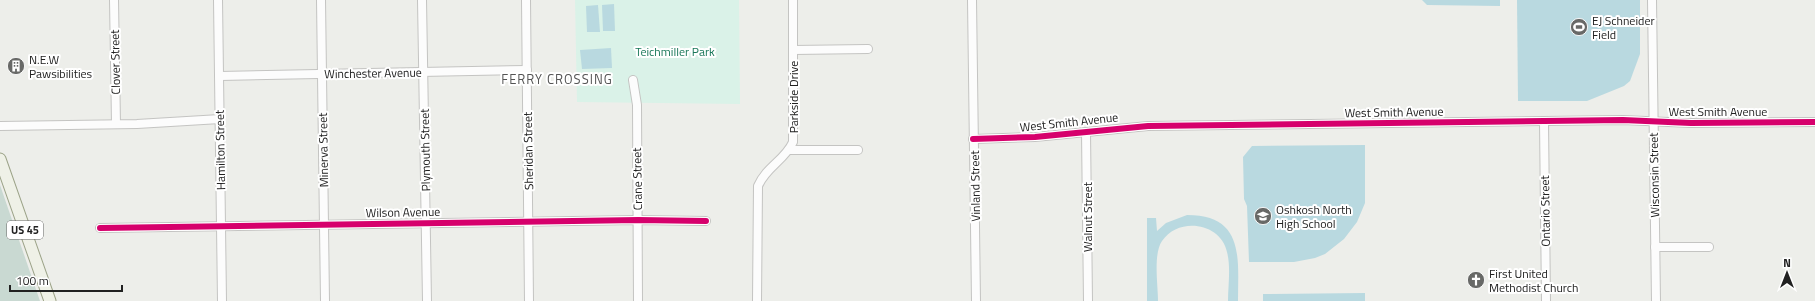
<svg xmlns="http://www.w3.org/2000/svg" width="1815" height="301" font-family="'Titillium Web',sans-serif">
<rect width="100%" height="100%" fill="#edeeea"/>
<!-- cemetery -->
<path fill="#c9d9d2" d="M0,185L40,301H0Z"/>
<!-- park -->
<path fill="#daf2e8" d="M575,0H739L740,104L577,102Z"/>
<!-- pitch -->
<g fill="#b9d9e0">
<path d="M1422,0H1500V6L1427,5Z"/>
<path d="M1517,0H1640V54L1630,81L1624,86L1587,101H1518Z"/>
<path d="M614,4L615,31H603L602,5Z"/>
<path d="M598,5L600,32H587L586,6Z"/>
<path d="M611,48L612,68L582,69L580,50Z"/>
<path d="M1365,145V203L1357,222L1344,239L1325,254L1315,258L1294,262H1249L1247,206L1244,199L1243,157L1252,146Z"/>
<path d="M1187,215C1245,215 1238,259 1238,301H1228C1228,286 1231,267 1227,252C1221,223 1179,216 1162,241C1153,254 1158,285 1158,301H1147V218H1156L1157,231L1166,223Z"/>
<path d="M1365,293V301H1263V294Z"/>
</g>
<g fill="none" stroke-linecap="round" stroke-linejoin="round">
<defs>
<g id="minor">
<path d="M114,0L116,124"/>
<path d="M218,0L222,301"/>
<path d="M321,0L325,301"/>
<path d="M422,0L427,301"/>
<path d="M526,0L529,301"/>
<path d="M972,0L976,301"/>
<path d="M1652,0L1656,301"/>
<path d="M793,50L868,49"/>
<path d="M220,76L527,70"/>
<path d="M633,80L637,105L638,301"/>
<path d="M1544,122L1546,301"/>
<path d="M0,126L137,124L220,119"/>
<path d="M1086,132L1088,301"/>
<path d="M973,139L1035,137L1148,126L1623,120L1691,123L1815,122"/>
<path d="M789,150H858"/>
<path d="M100,228L638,220L706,221"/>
<path d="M1655,247H1709"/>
<path d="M757,301L758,186C766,167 785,160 793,142V0"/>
</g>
<path id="major" d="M0,159L50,301"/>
</defs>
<!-- minor casing -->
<use href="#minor" stroke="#c4c4c2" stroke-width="10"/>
<!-- major casing -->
<use href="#major" stroke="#9ca388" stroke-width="13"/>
<!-- minor -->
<use href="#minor" stroke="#fcfcfc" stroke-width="8"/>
<!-- major -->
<use href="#major" stroke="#eff1e7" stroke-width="11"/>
<defs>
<g id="cycleway">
<path d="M973,139L1035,137L1148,126L1623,120L1691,123L1815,122"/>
<path d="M100,228L638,220L706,221"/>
</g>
</defs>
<!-- cycleway casing -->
<use href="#cycleway" stroke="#fff" stroke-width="8"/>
<!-- cycleway -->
<use href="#cycleway" stroke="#d6006c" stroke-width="6"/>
</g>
<!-- icons -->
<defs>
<symbol id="stadium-disc" viewBox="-11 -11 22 22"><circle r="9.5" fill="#686967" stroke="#fff"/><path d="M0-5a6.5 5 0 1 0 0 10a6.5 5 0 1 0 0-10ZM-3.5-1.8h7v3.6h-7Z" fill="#fff"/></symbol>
<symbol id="building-disc" viewBox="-11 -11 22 22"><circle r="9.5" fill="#686967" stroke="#fff"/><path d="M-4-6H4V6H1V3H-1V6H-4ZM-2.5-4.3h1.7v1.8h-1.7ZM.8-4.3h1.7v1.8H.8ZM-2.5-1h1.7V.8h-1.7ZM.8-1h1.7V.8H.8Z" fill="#fff"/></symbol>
<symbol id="school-disc" viewBox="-11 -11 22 22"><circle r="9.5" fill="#686967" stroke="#fff"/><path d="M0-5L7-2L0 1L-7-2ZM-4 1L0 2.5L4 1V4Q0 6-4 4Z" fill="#fff"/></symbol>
<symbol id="church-disc" viewBox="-11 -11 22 22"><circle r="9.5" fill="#686967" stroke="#fff"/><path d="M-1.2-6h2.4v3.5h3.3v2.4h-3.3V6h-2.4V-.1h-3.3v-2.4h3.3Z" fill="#fff"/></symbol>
</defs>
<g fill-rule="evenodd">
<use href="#stadium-disc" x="1569" y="17" width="20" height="20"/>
<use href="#building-disc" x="6" y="56" width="20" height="20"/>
<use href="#school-disc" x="1253" y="206" width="20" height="20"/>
<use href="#church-disc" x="1466" y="270" width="20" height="20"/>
</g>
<g text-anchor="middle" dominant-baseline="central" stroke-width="4" stroke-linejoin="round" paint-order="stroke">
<!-- shield labels -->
<rect fill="#fff" stroke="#646464" stroke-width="1" x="7" y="221" width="36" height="18" rx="3"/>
<g font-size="11" font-weight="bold" fill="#212121">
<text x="25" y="230">US 45</text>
</g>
<!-- poi labels -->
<g font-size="12" fill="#212121" stroke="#fff" text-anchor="start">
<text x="1592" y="20">EJ Schneider<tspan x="1592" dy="14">Field</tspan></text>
<text x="29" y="59">N.E.W<tspan x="29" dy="14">Pawsibilities</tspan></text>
<text x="1276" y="209">Oshkosh North<tspan x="1276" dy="14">High School</tspan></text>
<text x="1489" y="273">First United<tspan x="1489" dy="14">Methodist Church</tspan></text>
</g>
<!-- park labels -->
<g font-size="12" fill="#177657" stroke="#fff">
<text x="675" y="51">Teichmiller Park</text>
</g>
<!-- street labels -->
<g font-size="12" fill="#212121" stroke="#fff">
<text transform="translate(115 62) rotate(-91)">Clover Street</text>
<text transform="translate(373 73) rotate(-1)">Winchester Avenue</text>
<text transform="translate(793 97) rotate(-90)">Parkside Drive</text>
<text x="1718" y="111">West Smith Avenue</text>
<text transform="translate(1394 112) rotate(-1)">West Smith Avenue</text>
<text transform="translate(1069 122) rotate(-6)">West Smith Avenue</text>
<text transform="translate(220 150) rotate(-91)">Hamilton Street</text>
<text transform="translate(323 150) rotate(-91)">Minerva Street</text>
<text transform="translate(425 150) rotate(-91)">Plymouth Street</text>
<text transform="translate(528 151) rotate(-91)">Sheridan Street</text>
<text transform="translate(1654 175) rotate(-91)">Wisconsin Street</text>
<text transform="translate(637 179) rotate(-91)">Crane Street</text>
<text transform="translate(975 186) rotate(-91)">Vinland Street</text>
<text transform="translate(1545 211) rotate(-91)">Ontario Street</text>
<text transform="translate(403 212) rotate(-1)">Wilson Avenue</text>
<text transform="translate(1087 217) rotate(-90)">Walnut Street</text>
</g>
<!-- neighbourhood labels -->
<g font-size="13" letter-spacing="1" fill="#545454" stroke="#fff">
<text x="557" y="79">FERRY CROSSING</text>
</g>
</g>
<!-- north arrow -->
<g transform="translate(1787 273)" stroke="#ffffff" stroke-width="3" paint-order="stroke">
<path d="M0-3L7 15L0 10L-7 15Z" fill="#212121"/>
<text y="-6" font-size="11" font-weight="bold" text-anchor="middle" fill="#212121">N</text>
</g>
<!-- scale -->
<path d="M10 285v6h112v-6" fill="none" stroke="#212121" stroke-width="2"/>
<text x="16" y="285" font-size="12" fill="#212121" stroke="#ffffff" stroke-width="3" paint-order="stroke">100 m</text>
</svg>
